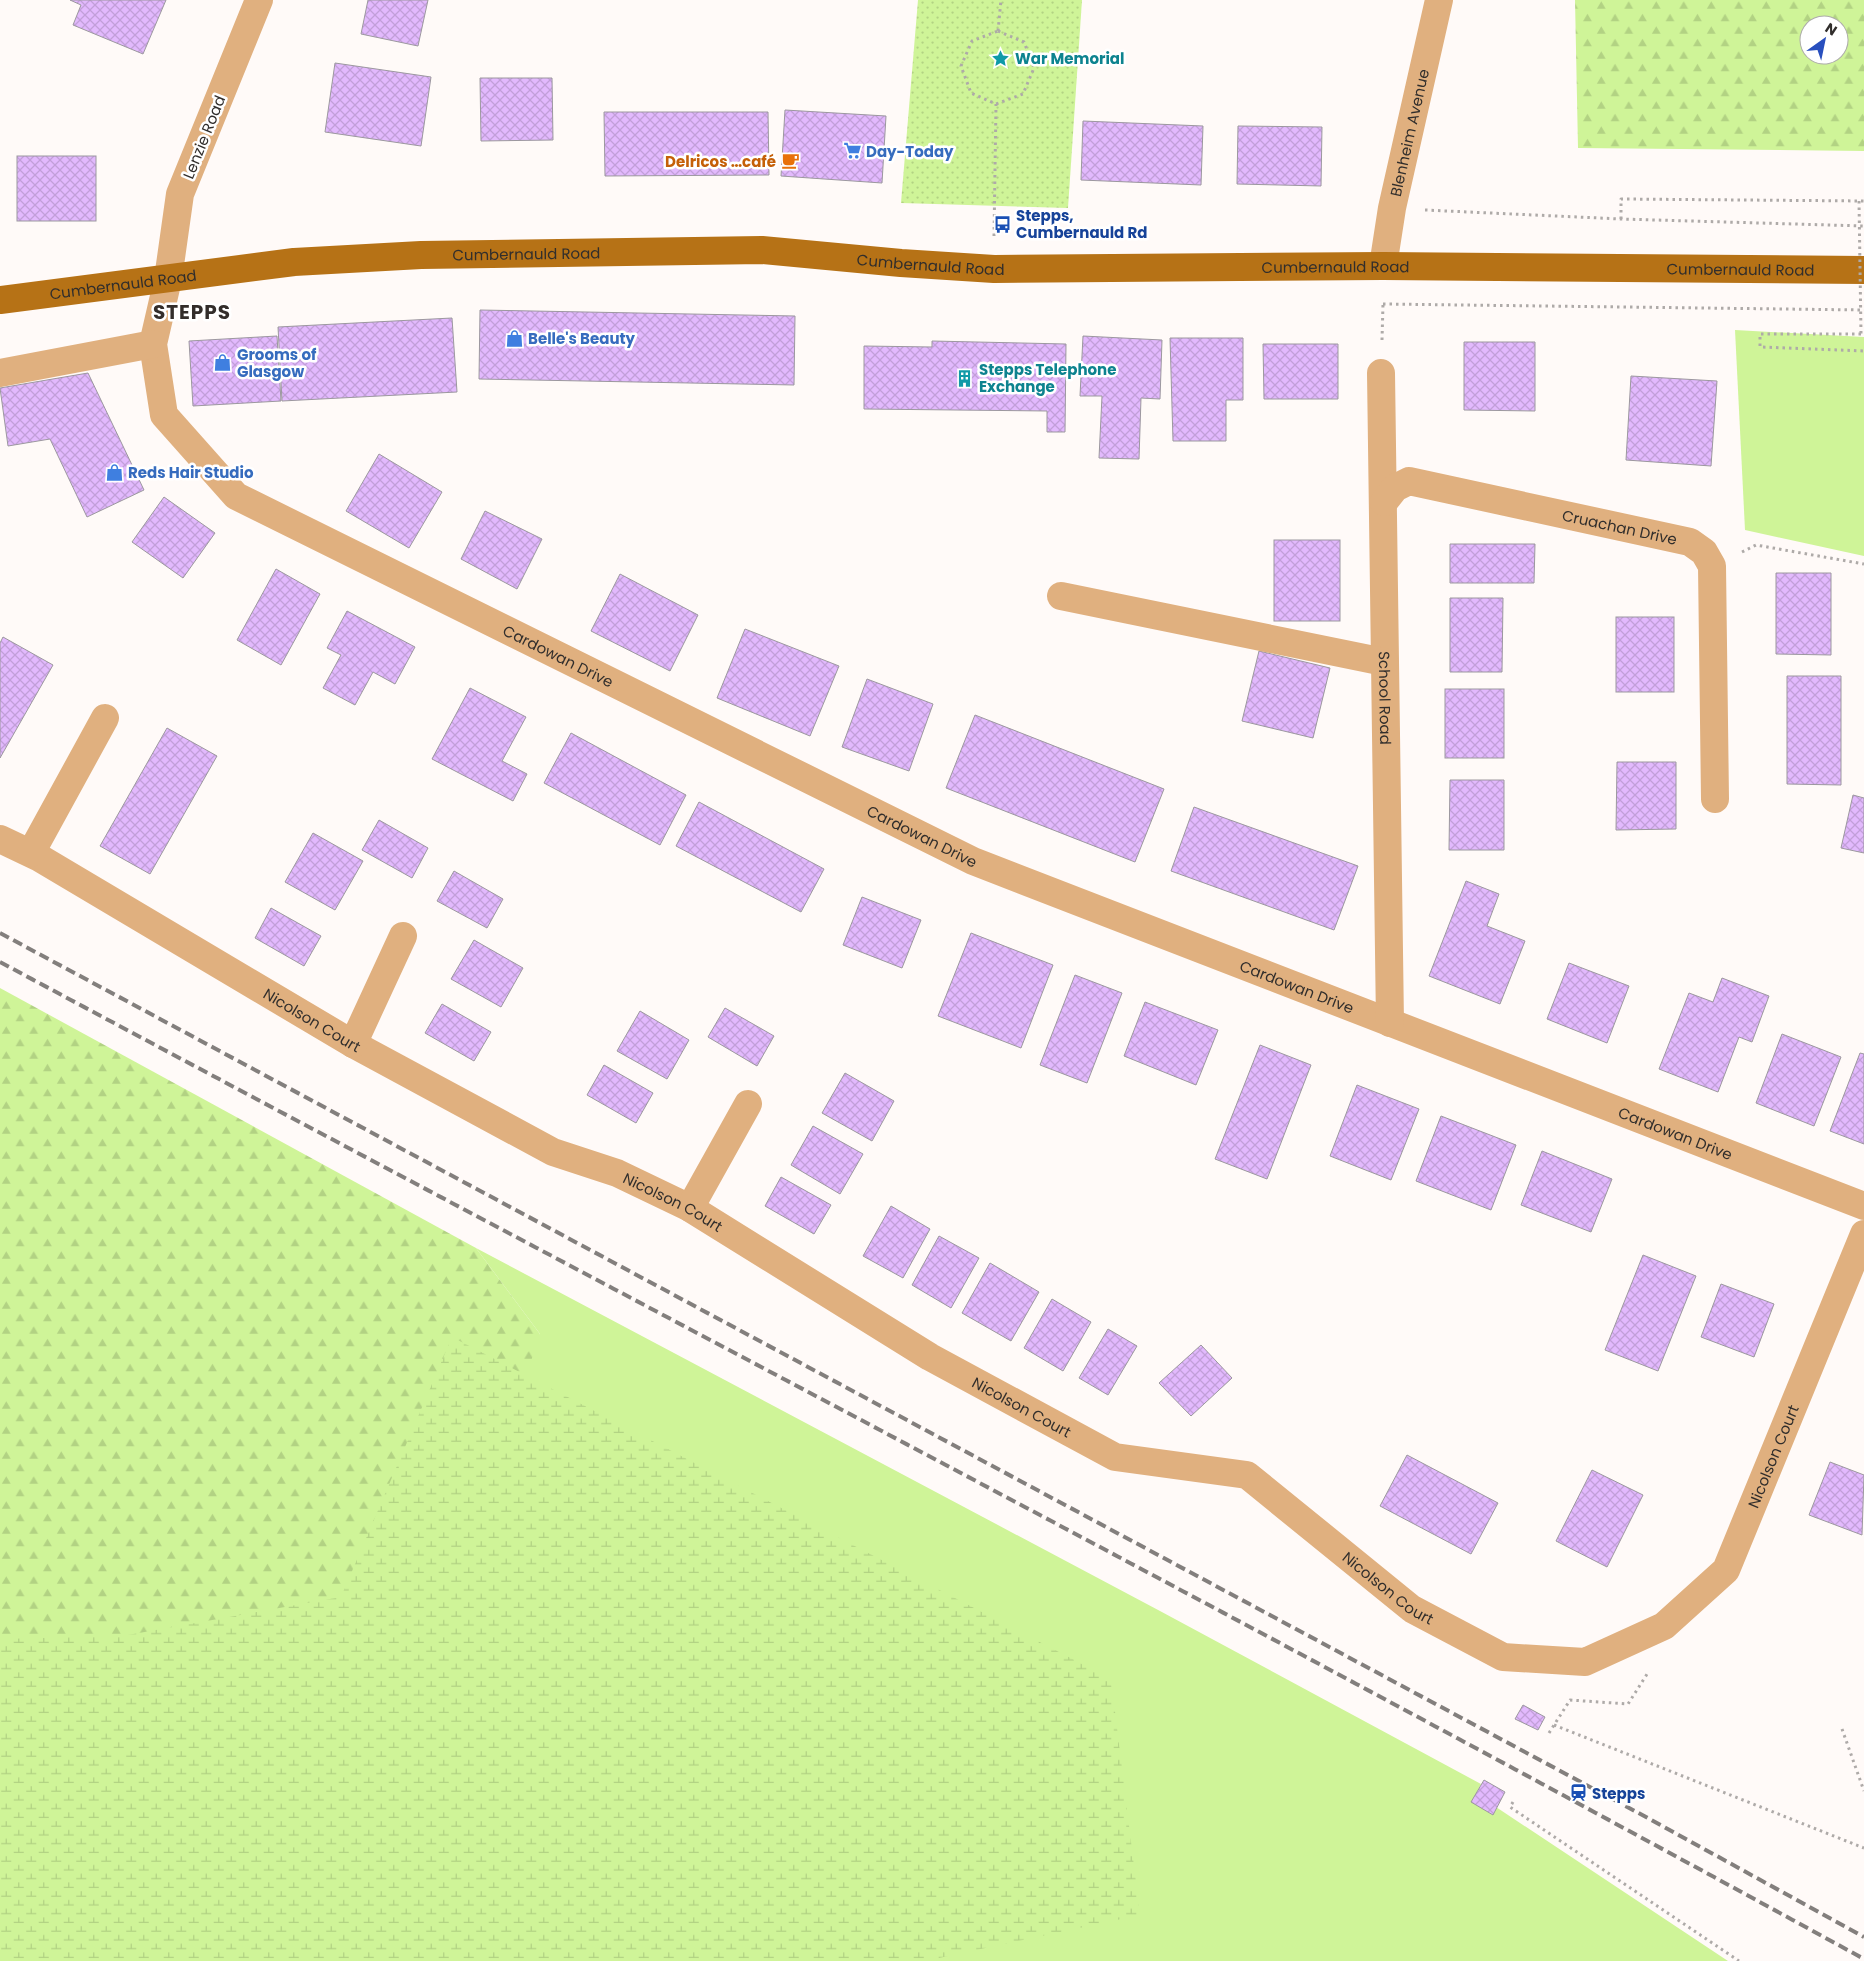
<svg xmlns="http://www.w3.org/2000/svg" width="1864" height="1961" font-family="Poppins,sans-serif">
<defs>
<pattern id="forest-firs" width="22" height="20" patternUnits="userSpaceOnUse" patternTransform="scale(1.25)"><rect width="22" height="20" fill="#cff498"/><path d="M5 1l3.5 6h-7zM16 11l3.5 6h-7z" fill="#b2d283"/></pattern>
<pattern id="wetland-marsh" width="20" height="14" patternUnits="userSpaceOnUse" patternTransform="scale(1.25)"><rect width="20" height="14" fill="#cff498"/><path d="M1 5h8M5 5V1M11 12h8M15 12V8" fill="none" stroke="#b2d283"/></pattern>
<pattern id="park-dots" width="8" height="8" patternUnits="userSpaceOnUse" patternTransform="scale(1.25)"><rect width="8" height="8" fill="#cff498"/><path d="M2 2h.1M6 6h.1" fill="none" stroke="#b2d283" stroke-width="1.8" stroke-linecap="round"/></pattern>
<pattern id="building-cross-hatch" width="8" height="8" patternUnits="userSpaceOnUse" patternTransform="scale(1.25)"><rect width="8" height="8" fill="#e2b9fd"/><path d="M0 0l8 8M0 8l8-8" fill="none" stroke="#c29fd9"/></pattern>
</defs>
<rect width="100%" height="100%" fill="#fffaf8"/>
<!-- grass -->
<g fill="#cff498">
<path d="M1735,330L1864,337V556L1745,530Z"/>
<path d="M476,1248L1160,1611L1481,1784L1472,1802L1492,1814L1496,1807L1728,1961H0V1802L540,1334Z"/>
</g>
<!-- forest -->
<g fill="url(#forest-firs)" fill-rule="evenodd">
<path d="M1575,0H1864V151L1578,148ZM1809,25H1839V55H1809Z"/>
<path d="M0,988L476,1248L540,1334L451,1603L0,1802Z"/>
</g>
<!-- wetland -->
<path fill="url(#wetland-marsh)" d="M452,1337L1111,1679L1140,1915L925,1961H0V1639L122,1636L341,1597Z"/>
<!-- park -->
<path fill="url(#park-dots)" d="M918,0H1082L1068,208L901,203Z"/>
<!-- building -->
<g fill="url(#building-cross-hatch)" stroke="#9c989f">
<path d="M70,0H166L143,54L73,25L81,5Z"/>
<path d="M368,0H428L418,46L361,34Z"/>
<path d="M335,63L431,77L421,146L325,132Z"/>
<path d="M480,78H552L553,140L481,141Z"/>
<path d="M785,110L886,116L882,183L781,176Z"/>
<path d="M604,112H768L769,175L605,176Z"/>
<path d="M1083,121L1203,126L1201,185L1081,180Z"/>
<path d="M1238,126L1322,127L1321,186L1237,184Z"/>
<rect x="17" y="156" width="79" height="65"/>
<path d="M480,310L795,316L794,385L479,379Z"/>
<path d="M452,318L457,392L282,401L278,327Z"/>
<path d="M277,336L281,401L193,406L189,341Z"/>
<path d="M1083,336L1162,340L1160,399L1141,398L1139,459L1099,458L1102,396H1080Z"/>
<path d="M1170,338H1243V400H1226V441H1173Z"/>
<path d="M932,341L1066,344L1065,432H1047V411L864,409V346L932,347Z"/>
<path d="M1464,342H1535V411L1464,410Z"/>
<path d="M1263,344H1338V399H1264Z"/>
<path d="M88,373L144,490L87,517L50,439L8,446L0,388Z"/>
<path d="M1631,376L1717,381L1711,466L1626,460Z"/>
<path d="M379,454L442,492L409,548L346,511Z"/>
<path d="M164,497L215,533L183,578L132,542Z"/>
<path d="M485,511L542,539L517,589L461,559Z"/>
<rect x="1274" y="540" width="66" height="81"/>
<path d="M1450,544H1535L1534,583H1450Z"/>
<path d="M276,569L320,594L281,665L237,640Z"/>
<path d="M1776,573H1831V655L1776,654Z"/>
<path d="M620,574L698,615L670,671L591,631Z"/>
<path d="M1450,598H1503L1502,672H1450Z"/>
<path d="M347,611L415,647L395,684L373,672L355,705L323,688L341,655L327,648Z"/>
<rect x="1616" y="617" width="58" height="75"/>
<path d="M745,629L839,666L810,736L717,698Z"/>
<path d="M3,637L53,665L0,758V643Z"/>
<path d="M1259,651L1330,668L1313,738L1242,721Z"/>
<path d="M1787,676H1841V785L1787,784Z"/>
<path d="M867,679L933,704L909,771L842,747Z"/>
<path d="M470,688L526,717L502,761L527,774L513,801L432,759Z"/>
<rect x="1445" y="689" width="59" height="69"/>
<path d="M975,715L1164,789L1135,862L946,788Z"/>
<path d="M167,728L217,756L150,874L100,846Z"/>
<path d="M571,733L686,795L660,845L544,783Z"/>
<path d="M1617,762H1676V829L1616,830Z"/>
<path d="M1450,780H1504V850H1449Z"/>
<path d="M1853,795L1864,798V853L1841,848Z"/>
<path d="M699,802L824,869L801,912L676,846Z"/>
<path d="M1194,807L1358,866L1334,930L1171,871Z"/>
<path d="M379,820L428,848L412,878L362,850Z"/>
<path d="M313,833L363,861L335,910L285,882Z"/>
<path d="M454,871L503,899L487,928L437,901Z"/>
<path d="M1466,881L1499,894L1487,926L1525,941L1500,1004L1429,976Z"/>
<path d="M862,897L921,920L902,968L843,945Z"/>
<path d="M271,908L321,936L304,966L255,938Z"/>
<path d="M971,933L1053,965L1021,1048L938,1016Z"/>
<path d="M474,940L523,968L501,1007L451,979Z"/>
<path d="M1569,963L1629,986L1607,1043L1547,1019Z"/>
<path d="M1075,975L1122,993L1087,1083L1040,1065Z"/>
<path d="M1722,978L1769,996L1752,1042L1739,1037L1718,1092L1659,1069L1689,993L1713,1002Z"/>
<path d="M1145,1002L1218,1030L1196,1085L1124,1056Z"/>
<path d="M442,1004L491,1032L474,1061L425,1033Z"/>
<path d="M725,1008L774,1036L757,1066L708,1037Z"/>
<path d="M640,1011L689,1040L667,1079L617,1051Z"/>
<path d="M1782,1034L1841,1057L1814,1126L1756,1103Z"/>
<path d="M1260,1045L1311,1065L1267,1179L1215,1159Z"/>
<path d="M1860,1053L1864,1054V1144L1830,1131Z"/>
<path d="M604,1065L653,1093L636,1123L587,1095Z"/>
<path d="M845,1073L894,1101L872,1141L822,1113Z"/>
<path d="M1357,1085L1419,1109L1391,1180L1330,1156Z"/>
<path d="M1441,1116L1516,1145L1491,1210L1416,1181Z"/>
<path d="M813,1126L863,1154L840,1194L791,1165Z"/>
<path d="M1542,1151L1612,1179L1591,1232L1521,1205Z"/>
<path d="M781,1177L831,1205L814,1234L765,1206Z"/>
<path d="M891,1206L930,1229L903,1278L863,1256Z"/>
<path d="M939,1236L979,1258L951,1308L912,1285Z"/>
<path d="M1643,1255L1696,1276L1658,1371L1605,1350Z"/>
<path d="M990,1263L1039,1292L1011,1341L962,1313Z"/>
<path d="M1721,1284L1774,1304L1754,1357L1701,1337Z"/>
<path d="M1052,1299L1091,1322L1063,1371L1024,1348Z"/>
<path d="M1108,1329L1137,1346L1108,1395L1079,1378Z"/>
<path d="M1201,1345L1232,1378L1191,1416L1159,1383Z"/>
<path d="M1407,1455L1498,1503L1471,1554L1380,1506Z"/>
<path d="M1830,1462L1864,1475L1862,1535L1809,1515Z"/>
<path d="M1592,1470L1643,1495L1607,1567L1556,1541Z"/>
<path d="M1523,1705L1545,1717L1538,1730L1515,1719Z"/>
<path d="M1484,1780L1505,1792L1493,1815L1471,1802Z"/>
</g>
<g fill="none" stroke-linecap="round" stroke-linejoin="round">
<!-- path -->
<g stroke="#aeaaa8" stroke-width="3" stroke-dasharray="2.5 4" stroke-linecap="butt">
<path d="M998,31L1024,42L1034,68L1023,94L996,104L971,93L961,66L972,41Z"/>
<path d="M998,31L1001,0"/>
<path d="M1425,210L1621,219L1864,226"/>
<path d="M1621,219V199L1864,201"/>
<path d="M994,236L996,104"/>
<path d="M1383,304L1864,310"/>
<path d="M1861,334H1760V347L1864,351"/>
<path d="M1382,340L1383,304"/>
<path d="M1742,552L1756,545L1864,564"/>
<path d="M1554,1725L1864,1848"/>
<path d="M1842,1729L1864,1791"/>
<path d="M1549,1733L1570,1700L1628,1704L1649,1671"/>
<path d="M1513,1802L1510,1807L1739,1961"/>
</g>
<!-- minor -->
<g stroke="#e0b07f" stroke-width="28">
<path id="s1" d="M259,0L180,194L168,279L153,344L164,415L236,496L973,861L1864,1206"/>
<path id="s2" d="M1383,266L1392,208L1439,0"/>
<path d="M0,373L153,344"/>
<path id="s3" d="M1381,373L1390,1023"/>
<path id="s4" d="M1384,502L1395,488L1409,481L1690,542L1704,552L1712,566L1715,799"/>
<path d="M1061,596L1384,662"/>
<path id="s5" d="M0,839L38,857L353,1044L553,1152L617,1173L690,1208L930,1357L1115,1457L1247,1475L1412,1609L1503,1657L1585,1662L1664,1626L1726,1570L1864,1234"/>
<path d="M31,853L105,718"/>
<path d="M353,1044L403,936"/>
<path d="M690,1208L748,1104"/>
</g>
<!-- major -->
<path stroke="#b67216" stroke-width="28" id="s6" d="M0,300L294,262L421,255L762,250L901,263L994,269L1383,266L1864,270"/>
<!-- rail -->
<g stroke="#837f7d" stroke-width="4" stroke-dasharray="10 5" stroke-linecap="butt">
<path d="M0,933L1646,1817L1864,1937"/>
<path d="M0,962C621,1295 1246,1620 1864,1959"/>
</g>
<!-- path-bridge -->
<path stroke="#aeaaa8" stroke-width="3" stroke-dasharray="2.5 4" stroke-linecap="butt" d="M1859,201L1861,334"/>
</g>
<!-- icons -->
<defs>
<symbol id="sight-bare" viewBox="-9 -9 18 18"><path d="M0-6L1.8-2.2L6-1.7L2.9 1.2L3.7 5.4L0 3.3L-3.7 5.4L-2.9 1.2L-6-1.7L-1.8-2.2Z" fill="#0f9aa8" stroke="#fff" stroke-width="2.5" paint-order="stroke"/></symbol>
<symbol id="supermarket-bare" viewBox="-9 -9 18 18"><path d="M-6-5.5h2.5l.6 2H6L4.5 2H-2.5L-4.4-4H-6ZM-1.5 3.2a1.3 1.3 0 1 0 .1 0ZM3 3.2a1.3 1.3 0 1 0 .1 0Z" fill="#3f7fe0" stroke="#fff" stroke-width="2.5" paint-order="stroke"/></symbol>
<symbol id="cafe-bare" viewBox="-9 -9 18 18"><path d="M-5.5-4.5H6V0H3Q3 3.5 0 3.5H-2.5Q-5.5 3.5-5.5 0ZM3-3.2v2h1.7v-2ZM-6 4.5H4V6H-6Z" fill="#e8710a" stroke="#fff" stroke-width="2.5" paint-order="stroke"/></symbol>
<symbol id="bus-bare" viewBox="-9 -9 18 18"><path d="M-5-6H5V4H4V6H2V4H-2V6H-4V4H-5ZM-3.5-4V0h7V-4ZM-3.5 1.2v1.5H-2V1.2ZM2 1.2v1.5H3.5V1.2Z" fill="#1a4fb4" stroke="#fff" stroke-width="2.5" paint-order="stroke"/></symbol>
<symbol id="shop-bare" viewBox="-9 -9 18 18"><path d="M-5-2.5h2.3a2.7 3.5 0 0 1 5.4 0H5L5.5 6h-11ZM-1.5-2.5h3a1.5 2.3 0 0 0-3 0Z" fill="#3f7fe0" stroke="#fff" stroke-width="2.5" paint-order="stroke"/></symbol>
<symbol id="building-bare" viewBox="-9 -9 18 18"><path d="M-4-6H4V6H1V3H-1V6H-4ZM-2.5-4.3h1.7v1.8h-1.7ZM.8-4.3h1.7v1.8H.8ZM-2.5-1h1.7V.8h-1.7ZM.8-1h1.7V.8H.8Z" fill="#0f9aa8" stroke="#fff" stroke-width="2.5" paint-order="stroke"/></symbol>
<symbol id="station-bare" viewBox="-9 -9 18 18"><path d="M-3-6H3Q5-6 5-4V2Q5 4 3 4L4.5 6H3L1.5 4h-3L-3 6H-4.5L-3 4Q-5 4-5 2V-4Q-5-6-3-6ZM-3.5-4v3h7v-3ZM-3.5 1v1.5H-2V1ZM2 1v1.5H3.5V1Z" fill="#1a4fb4" stroke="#fff" stroke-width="2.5" paint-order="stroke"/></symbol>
</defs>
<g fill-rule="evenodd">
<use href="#sight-bare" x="988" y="46" width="25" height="25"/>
<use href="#supermarket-bare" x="840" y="138" width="25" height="25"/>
<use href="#cafe-bare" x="778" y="148" width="25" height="25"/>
<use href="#bus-bare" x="990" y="212" width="25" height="25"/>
<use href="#shop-bare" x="502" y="326" width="25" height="25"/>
<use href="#shop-bare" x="210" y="350" width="25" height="25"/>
<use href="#building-bare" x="952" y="366" width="25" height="25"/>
<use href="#shop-bare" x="102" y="460" width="25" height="25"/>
<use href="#station-bare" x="1566" y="1780" width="25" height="25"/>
</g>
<g text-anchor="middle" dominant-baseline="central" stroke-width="5" stroke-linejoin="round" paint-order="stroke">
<!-- culture labels -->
<g font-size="15" font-weight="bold" fill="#0d838f" stroke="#fff" text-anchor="start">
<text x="1015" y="58">War Memorial</text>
<text x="979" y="369">Stepps Telephone<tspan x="979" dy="17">Exchange</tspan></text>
</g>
<!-- street labels -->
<g font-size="15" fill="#312e2c" stroke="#fff">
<text stroke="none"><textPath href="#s2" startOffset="136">Blenheim Avenue</textPath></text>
<text transform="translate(204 137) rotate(-68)">Lenzie Road</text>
<text stroke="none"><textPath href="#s6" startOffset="529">Cumbernauld Road</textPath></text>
<text stroke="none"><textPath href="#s6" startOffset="934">Cumbernauld Road</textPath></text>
<text stroke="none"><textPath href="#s6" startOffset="1339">Cumbernauld Road</textPath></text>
<text stroke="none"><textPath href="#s6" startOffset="1744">Cumbernauld Road</textPath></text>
<text stroke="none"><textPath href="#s6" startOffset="124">Cumbernauld Road</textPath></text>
<text stroke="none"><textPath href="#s4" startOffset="249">Cruachan Drive</textPath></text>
<text stroke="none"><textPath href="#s1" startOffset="902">Cardowan Drive</textPath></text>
<text stroke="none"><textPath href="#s3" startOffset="325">School Road</textPath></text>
<text stroke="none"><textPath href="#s1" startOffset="1308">Cardowan Drive</textPath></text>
<text stroke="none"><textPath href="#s1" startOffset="1712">Cardowan Drive</textPath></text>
<text stroke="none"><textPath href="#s5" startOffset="361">Nicolson Court</textPath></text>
<text stroke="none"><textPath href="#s1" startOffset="2118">Cardowan Drive</textPath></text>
<text stroke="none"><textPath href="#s5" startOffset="766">Nicolson Court</textPath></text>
<text stroke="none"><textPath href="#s5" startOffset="1171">Nicolson Court</textPath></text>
<text stroke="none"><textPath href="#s5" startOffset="2101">Nicolson Court</textPath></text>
<text stroke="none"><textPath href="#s5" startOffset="1591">Nicolson Court</textPath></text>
</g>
<!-- shop labels -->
<g font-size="15" font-weight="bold" fill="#366cbe" stroke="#fff" text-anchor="start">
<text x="866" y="151">Day-Today</text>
<text x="528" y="338">Belle's Beauty</text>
<text x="237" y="354">Grooms of<tspan x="237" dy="17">Glasgow</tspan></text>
<text x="128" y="472">Reds Hair Studio</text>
</g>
<!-- food labels -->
<g font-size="15" font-weight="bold" fill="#c56008" stroke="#fff" text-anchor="end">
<text x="776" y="161">Delricos …café</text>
</g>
<!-- transit labels -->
<g font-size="15" font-weight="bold" fill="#164399" stroke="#fff" text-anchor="start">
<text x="1016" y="215">Stepps,<tspan x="1016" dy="17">Cumbernauld Rd</tspan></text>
<text x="1592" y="1793">Stepps</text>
</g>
<!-- district labels -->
<g font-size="20" font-weight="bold" letter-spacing="1" fill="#332d2a" stroke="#fff">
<text x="192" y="312">STEPPS</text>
</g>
</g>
<!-- north arrow -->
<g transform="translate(1824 40) rotate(33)"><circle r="24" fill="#ffffff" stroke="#adabab"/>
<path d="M0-4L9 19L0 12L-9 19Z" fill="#284fbe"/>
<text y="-8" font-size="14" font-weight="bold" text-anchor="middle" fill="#312e2c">N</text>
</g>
</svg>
